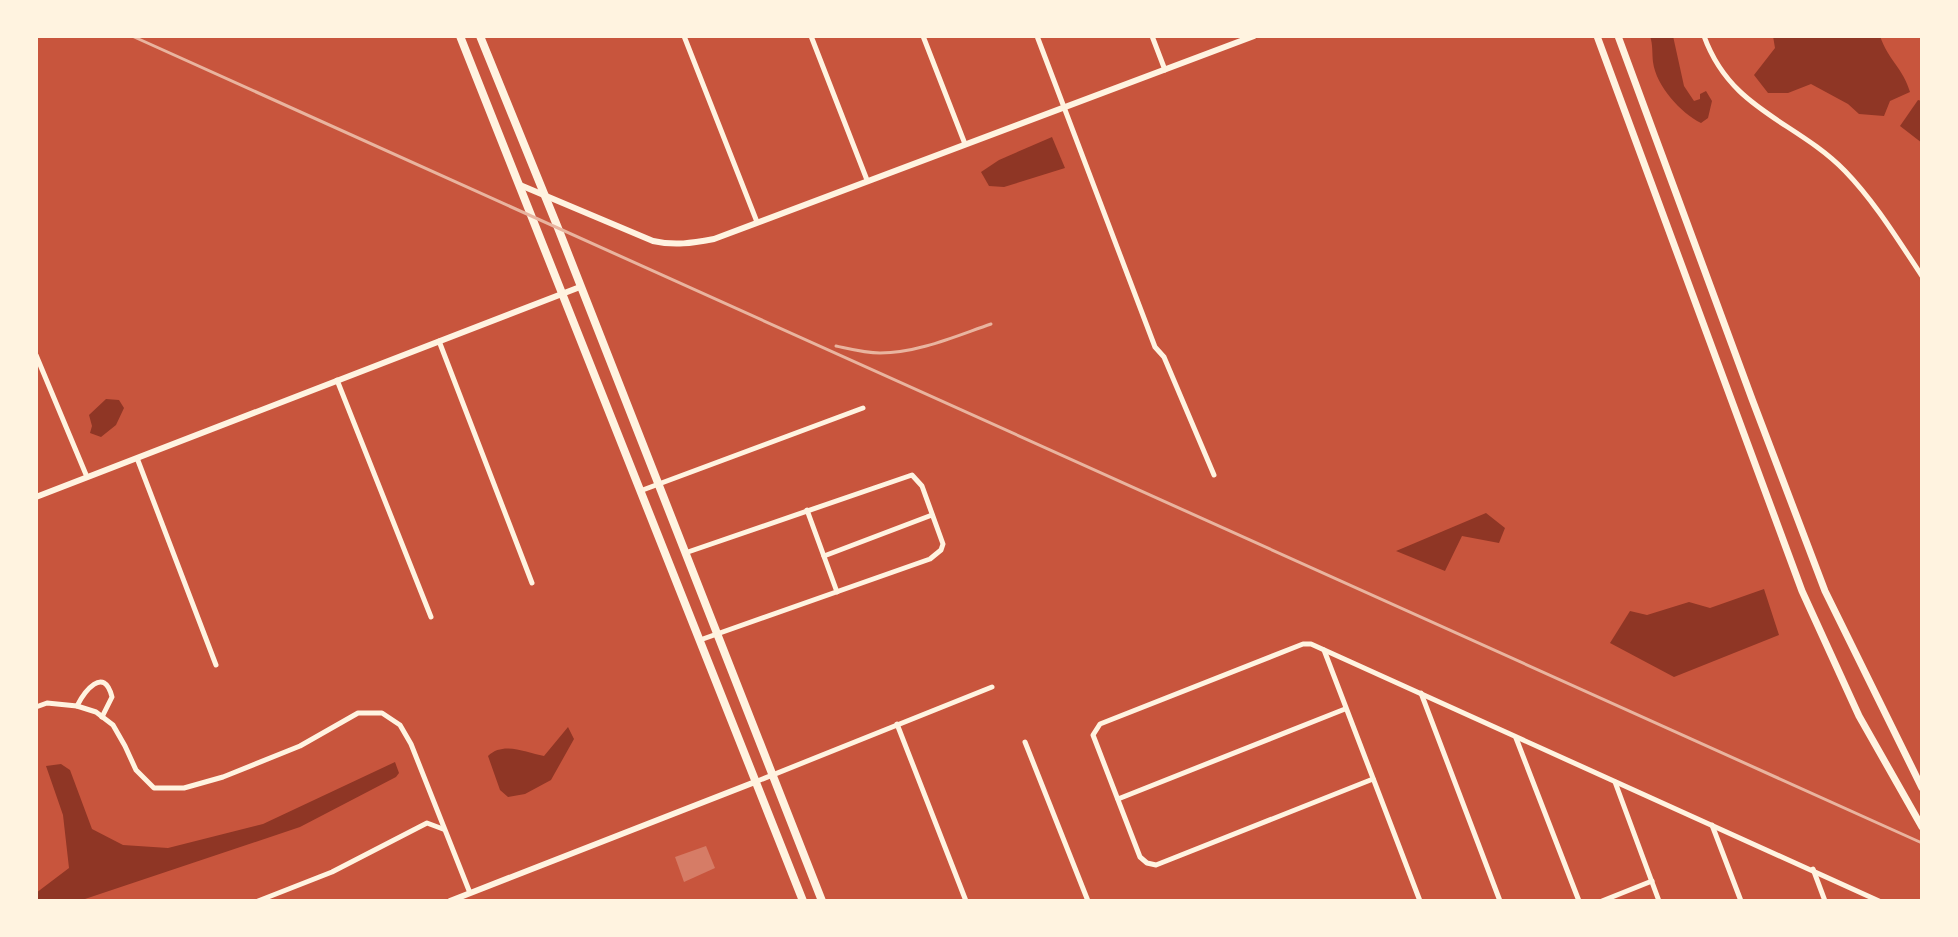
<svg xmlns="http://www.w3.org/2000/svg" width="1958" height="937" font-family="Karla,sans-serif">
<rect width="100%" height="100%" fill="#c8553d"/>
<!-- water -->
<g fill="#8f3625">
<path d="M1650,36H1673L1684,86L1694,101L1700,99V94L1706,91L1712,101L1708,118L1701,123C1681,113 1656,86 1653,62C1652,53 1653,45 1650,36Z"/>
<path d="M1773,36H1880C1888,60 1903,68 1910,92L1890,101L1884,116L1859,114L1848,104L1811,84L1788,93H1768L1754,75L1775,48Z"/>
<path d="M1918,100L1922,101V143L1900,126Z"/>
<path d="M1052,137L1065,168L1004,187L989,186L981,172L999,160Z"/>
<path d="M106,399L119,400L124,408L116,425L101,437L90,433L92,426L89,415Z"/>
<path d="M1486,513L1505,528L1499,543L1462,536L1445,571L1396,551Z"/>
<path d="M1764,589L1779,635L1674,677L1610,643L1630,611L1647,615L1689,602L1710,608Z"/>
<path d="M568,727L574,739L551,780L525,794L508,797L500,790L488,756C504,741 526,753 544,756Z"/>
<path d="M395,762L399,773L396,777L300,827L79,901H36V893L69,868L63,815L46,766L61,764L70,770L92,829L123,845L168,848L263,824Z"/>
</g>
<!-- building -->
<path fill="#d67c66" d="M706,846L715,868L684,882L675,857Z"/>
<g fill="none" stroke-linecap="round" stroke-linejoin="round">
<!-- minor -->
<g stroke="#fff3e0" stroke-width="5">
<path d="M684,36L757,222"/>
<path d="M811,36L867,180"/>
<path d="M923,36L965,144"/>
<path d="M1037,36L1155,347L1164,357L1214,475"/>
<path d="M1152,36L1165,70"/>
<path d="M1704,36C1731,111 1795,120 1845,171C1875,202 1898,240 1922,276"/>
<path d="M439,341L532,583"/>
<path d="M36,355L87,477"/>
<path d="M337,380L431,617"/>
<path d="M137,458L216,665"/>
<path d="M640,491L863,408"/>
<path d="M807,510L837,592"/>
<path d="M685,553L912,475L922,486L943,544L941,550L930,559L700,640"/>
<path d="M824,556L932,515"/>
<path d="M1324,650L1420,901"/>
<path d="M1421,693L1500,901"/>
<path d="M77,706C84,692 104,665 112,697L102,717"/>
<path d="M36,707L47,703L77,706L96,712L113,725L125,746L136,770L154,788H184L223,777L300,746L358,713H382L400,725L411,744L470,893"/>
<path d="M897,724L966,901"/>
<path d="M1516,738L1579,901"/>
<path d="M1025,742L1088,901"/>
<path d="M1373,779L1156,865L1147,863L1140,857L1093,735L1100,724L1303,644H1311L1879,901"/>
<path d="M755,782L992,687"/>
<path d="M1615,782L1659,901"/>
<path d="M1118,799L1345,709"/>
<path d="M1712,825L1741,901"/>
<path d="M1813,869L1825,901"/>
<path d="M258,901L332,872L427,823L443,829"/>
<path d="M1602,901L1652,881"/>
</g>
<!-- tertiary -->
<g stroke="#fff3e0" stroke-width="6">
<path d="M520,185L653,241C675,246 692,243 714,239L1254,36"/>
<path d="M36,497L580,287"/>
<path d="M450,901L755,782"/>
</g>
<!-- secondary -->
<g stroke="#fff3e0" stroke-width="7">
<path d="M1597,36L1802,591L1859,716L1922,827"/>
<path d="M1618,36L1752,399L1825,591L1922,788"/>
</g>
<!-- primary -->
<g stroke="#fff3e0" stroke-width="8">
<path d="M460,36L803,901"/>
<path d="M480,36L558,228L822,901"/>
</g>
<!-- rail -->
<g stroke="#e9b49f" stroke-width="3">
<path d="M132,36L1922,843"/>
<path d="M836,346C850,349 865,353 880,353C918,353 956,336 991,324"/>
</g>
</g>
<!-- border -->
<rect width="1958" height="937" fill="none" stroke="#fff3e0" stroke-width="76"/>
</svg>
